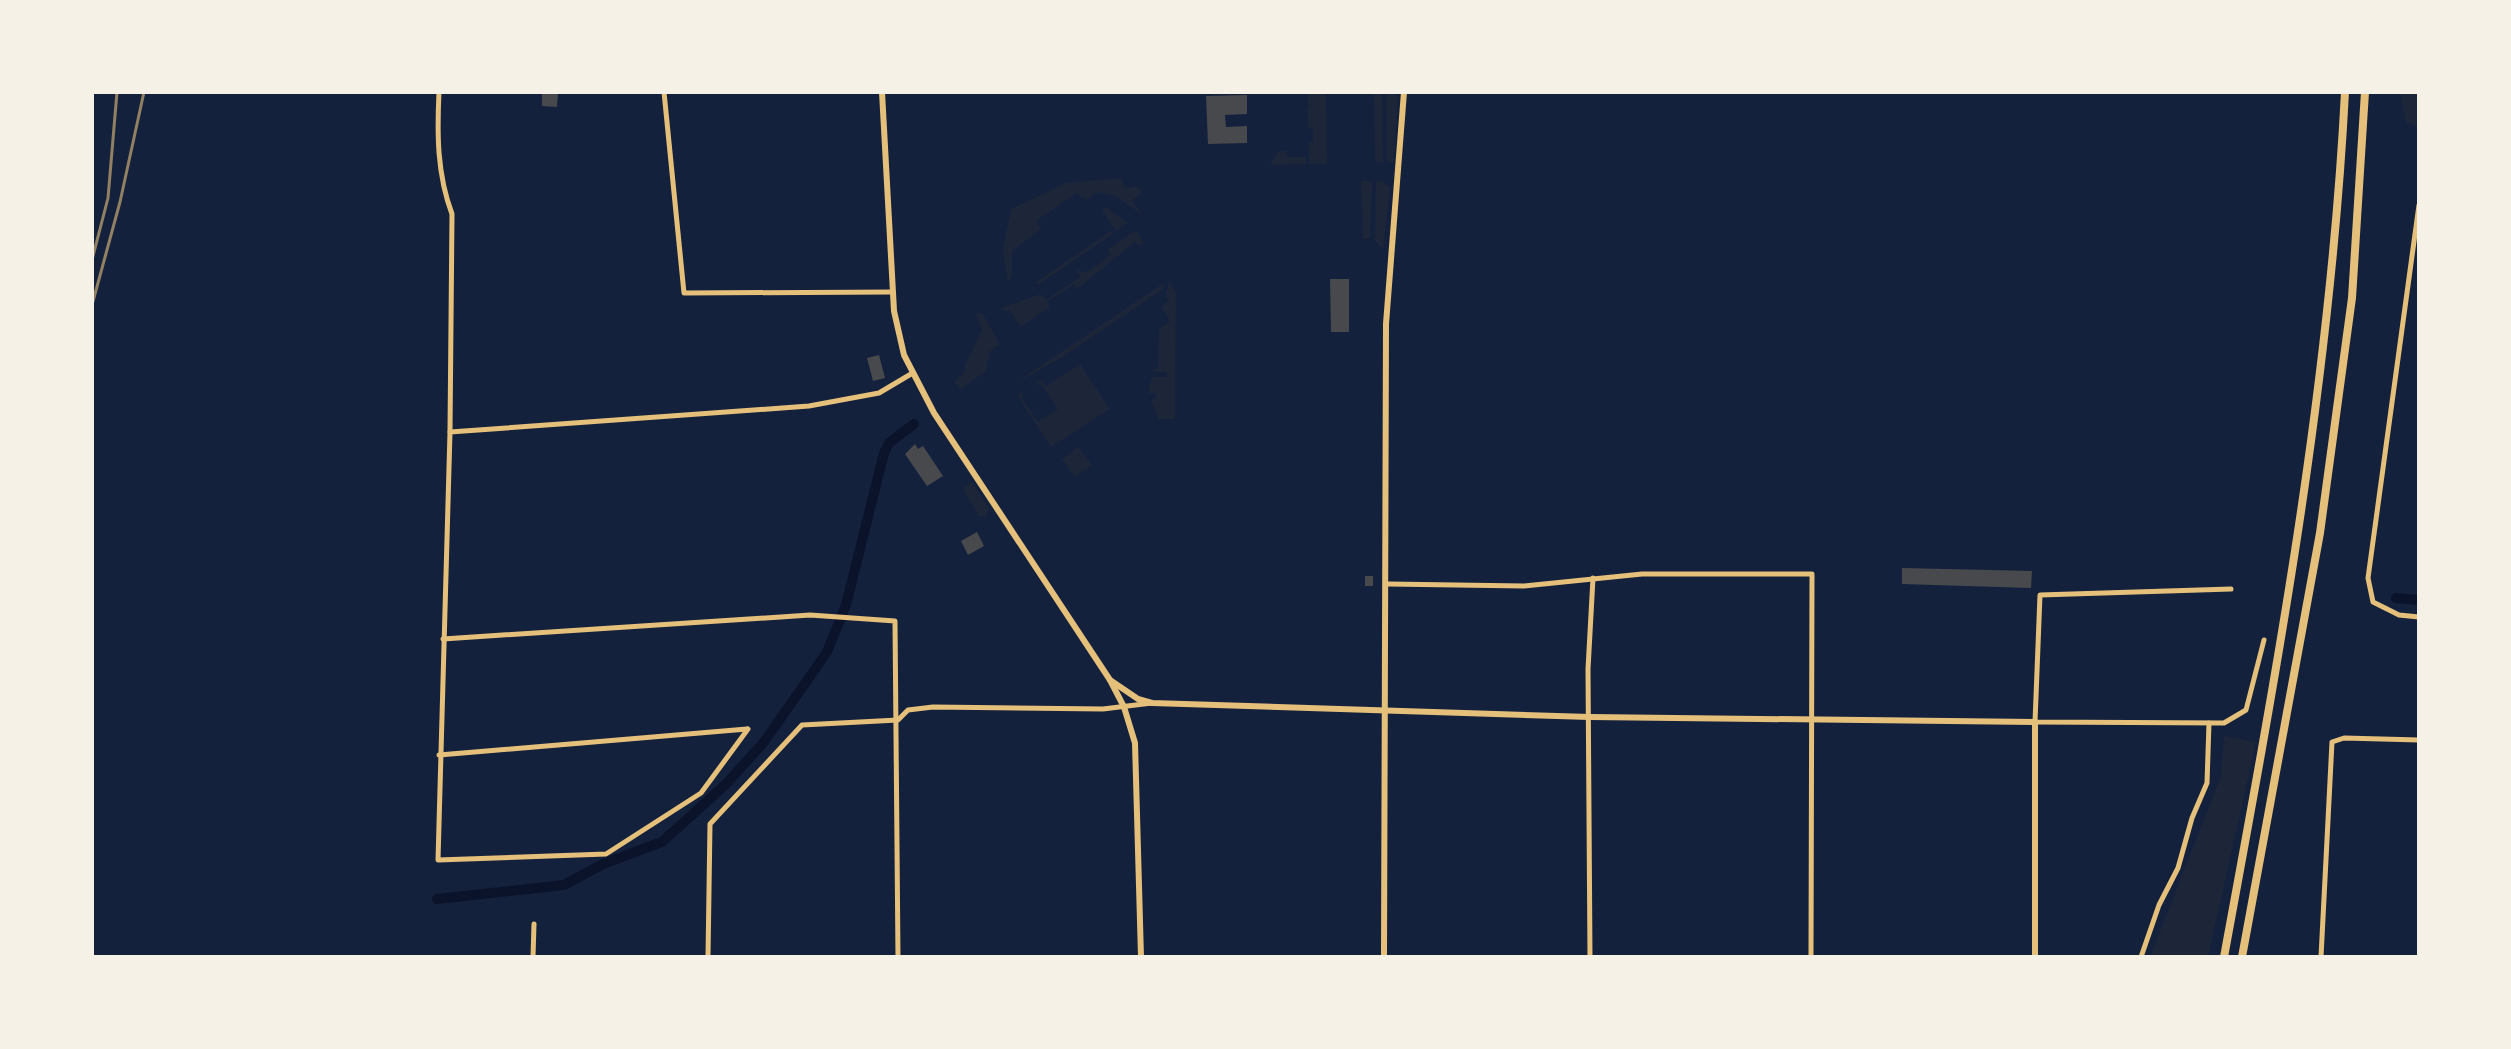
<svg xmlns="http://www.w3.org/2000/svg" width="2511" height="1049" font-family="Overpass,sans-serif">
<rect width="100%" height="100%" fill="#14213d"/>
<!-- green -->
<g fill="#1d2539">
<path d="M1308,92L1326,93L1327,164H1309V142H1313V128L1308,127V107L1313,106L1308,105Z"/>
<path d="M1386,92L1398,96L1394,162H1387Z"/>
<path d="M2400,92H2419V128L2406,122Z"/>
<path d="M1374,93H1382L1383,162H1375Z"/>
<path d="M1278,151H1286L1287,157H1306V164L1270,165Z"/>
<path d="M1121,178L1125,189L1137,186L1142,192L1132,201L1143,215L1115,196L1098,192L1086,200L1077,193L1036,221L1041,229L1012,251V276L1008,282L1003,250L1011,209L1066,183Z"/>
<path d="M1361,181H1372L1370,238L1363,239Z"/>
<path d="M1376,181L1384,182L1390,188L1383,249L1375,240Z"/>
<path d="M1106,207L1128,223L1116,231L1102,210Z"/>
<path d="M1112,230L1114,233L1038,285L1036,282Z"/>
<path d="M1136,230L1144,243L1139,246L1135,242L1077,289L1074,284L1047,302L1050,307L1021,327L1009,310L1004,311L1001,308L1041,294L1046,300L1080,277L1077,269L1085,273L1111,255L1108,249Z"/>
<path d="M1169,281L1176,292L1175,419H1158L1151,400L1157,397L1155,392L1148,394L1152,377H1167V372L1149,371L1158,368L1159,329L1170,321L1161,306L1169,301L1166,296Z"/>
<path d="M1164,283L1163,289L1064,356L1009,387Z"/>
<path d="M982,313L1000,344L990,351L986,371L961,389L954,382L966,370L964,367L982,330L976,314Z"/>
<path d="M1080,364L1110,409L1051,447L1017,395L1023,392L1022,398L1038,422L1058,409L1040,383L1030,387L1041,380L1046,386Z"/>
<path d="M1078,447L1092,465L1075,477L1062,459Z"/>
<path d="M972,482L989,509L986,517L979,516L965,492L963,488Z"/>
<path d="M2224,736L2256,742L2208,957H2150L2221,776Z"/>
</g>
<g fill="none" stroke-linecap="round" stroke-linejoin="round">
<!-- canal -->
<g stroke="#0b132b" stroke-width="10">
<path d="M2396,598L2419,600"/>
<path d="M437,899L564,885L603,864L662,842L726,784L764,742L827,652L846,605L884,453L889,443L914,424"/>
</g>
</g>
<!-- building -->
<g fill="#48494c">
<path d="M542,92H558L557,107L542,106Z"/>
<path d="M1247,95V114L1225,115L1226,127L1247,126V143L1208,144L1206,96Z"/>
<path d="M1330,279H1349V332H1331Z"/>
<path d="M879,355L885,378L873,381L867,358Z"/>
<path d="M915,444L918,449L923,446L943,476L927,486L905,454Z"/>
<path d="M977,532L984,546L968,555L961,541Z"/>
<path d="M1902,568L2032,571L2031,588L1902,584Z"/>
<rect x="1365" y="576" width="8" height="10"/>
</g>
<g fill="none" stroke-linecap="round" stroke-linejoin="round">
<!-- minor -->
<g stroke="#e5c07b" stroke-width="5">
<path d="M439,92C437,134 437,174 452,214L450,432L438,860L606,854L701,793L748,729"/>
<path d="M664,92L684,293L893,292"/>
<path d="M2419,205L2368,578L2373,602L2399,615L2419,617"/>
<path d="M450,432L809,406L879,393L911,374"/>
<path d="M1388,584L1524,586L1642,574H1812L1811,957"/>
<path d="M2231,589L2040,595L2035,722L2224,723L2246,710L2264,640"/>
<path d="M443,639L810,615L895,621L898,957"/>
<path d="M439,755L747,729"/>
<path d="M533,957L534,924"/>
<path d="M708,957L710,824L802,725L898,720L908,710L933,707L1103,709L1152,703"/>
<path d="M1590,957L1588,669L1593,578"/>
<path d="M2141,957L2159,905L2178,868L2192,818L2207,783L2209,723"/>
<path d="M2321,957L2332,742L2344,738L2419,740"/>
</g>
<!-- tertiary -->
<g stroke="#e5c07b" stroke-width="6">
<path d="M882,92L894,311L904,355L934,413L1110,680L1124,707L1135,743L1141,957"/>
<path d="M1110,680L1138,699L1152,703L1590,717L2035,722V957"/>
<path d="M1384,957L1386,324L1404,92"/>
</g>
<!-- trunk -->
<g stroke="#e5c07b" stroke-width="8">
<path d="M2224,957C2277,670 2330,384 2345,92"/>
<path d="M2242,957L2320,533L2352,298L2365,92"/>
</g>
<!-- rail -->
<g stroke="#918062" stroke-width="3">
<path d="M92,260L108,198L117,92"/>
<path d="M92,305L120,202L144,92"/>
</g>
</g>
<!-- border -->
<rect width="2511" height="1049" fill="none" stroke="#f6f1e7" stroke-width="188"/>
</svg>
